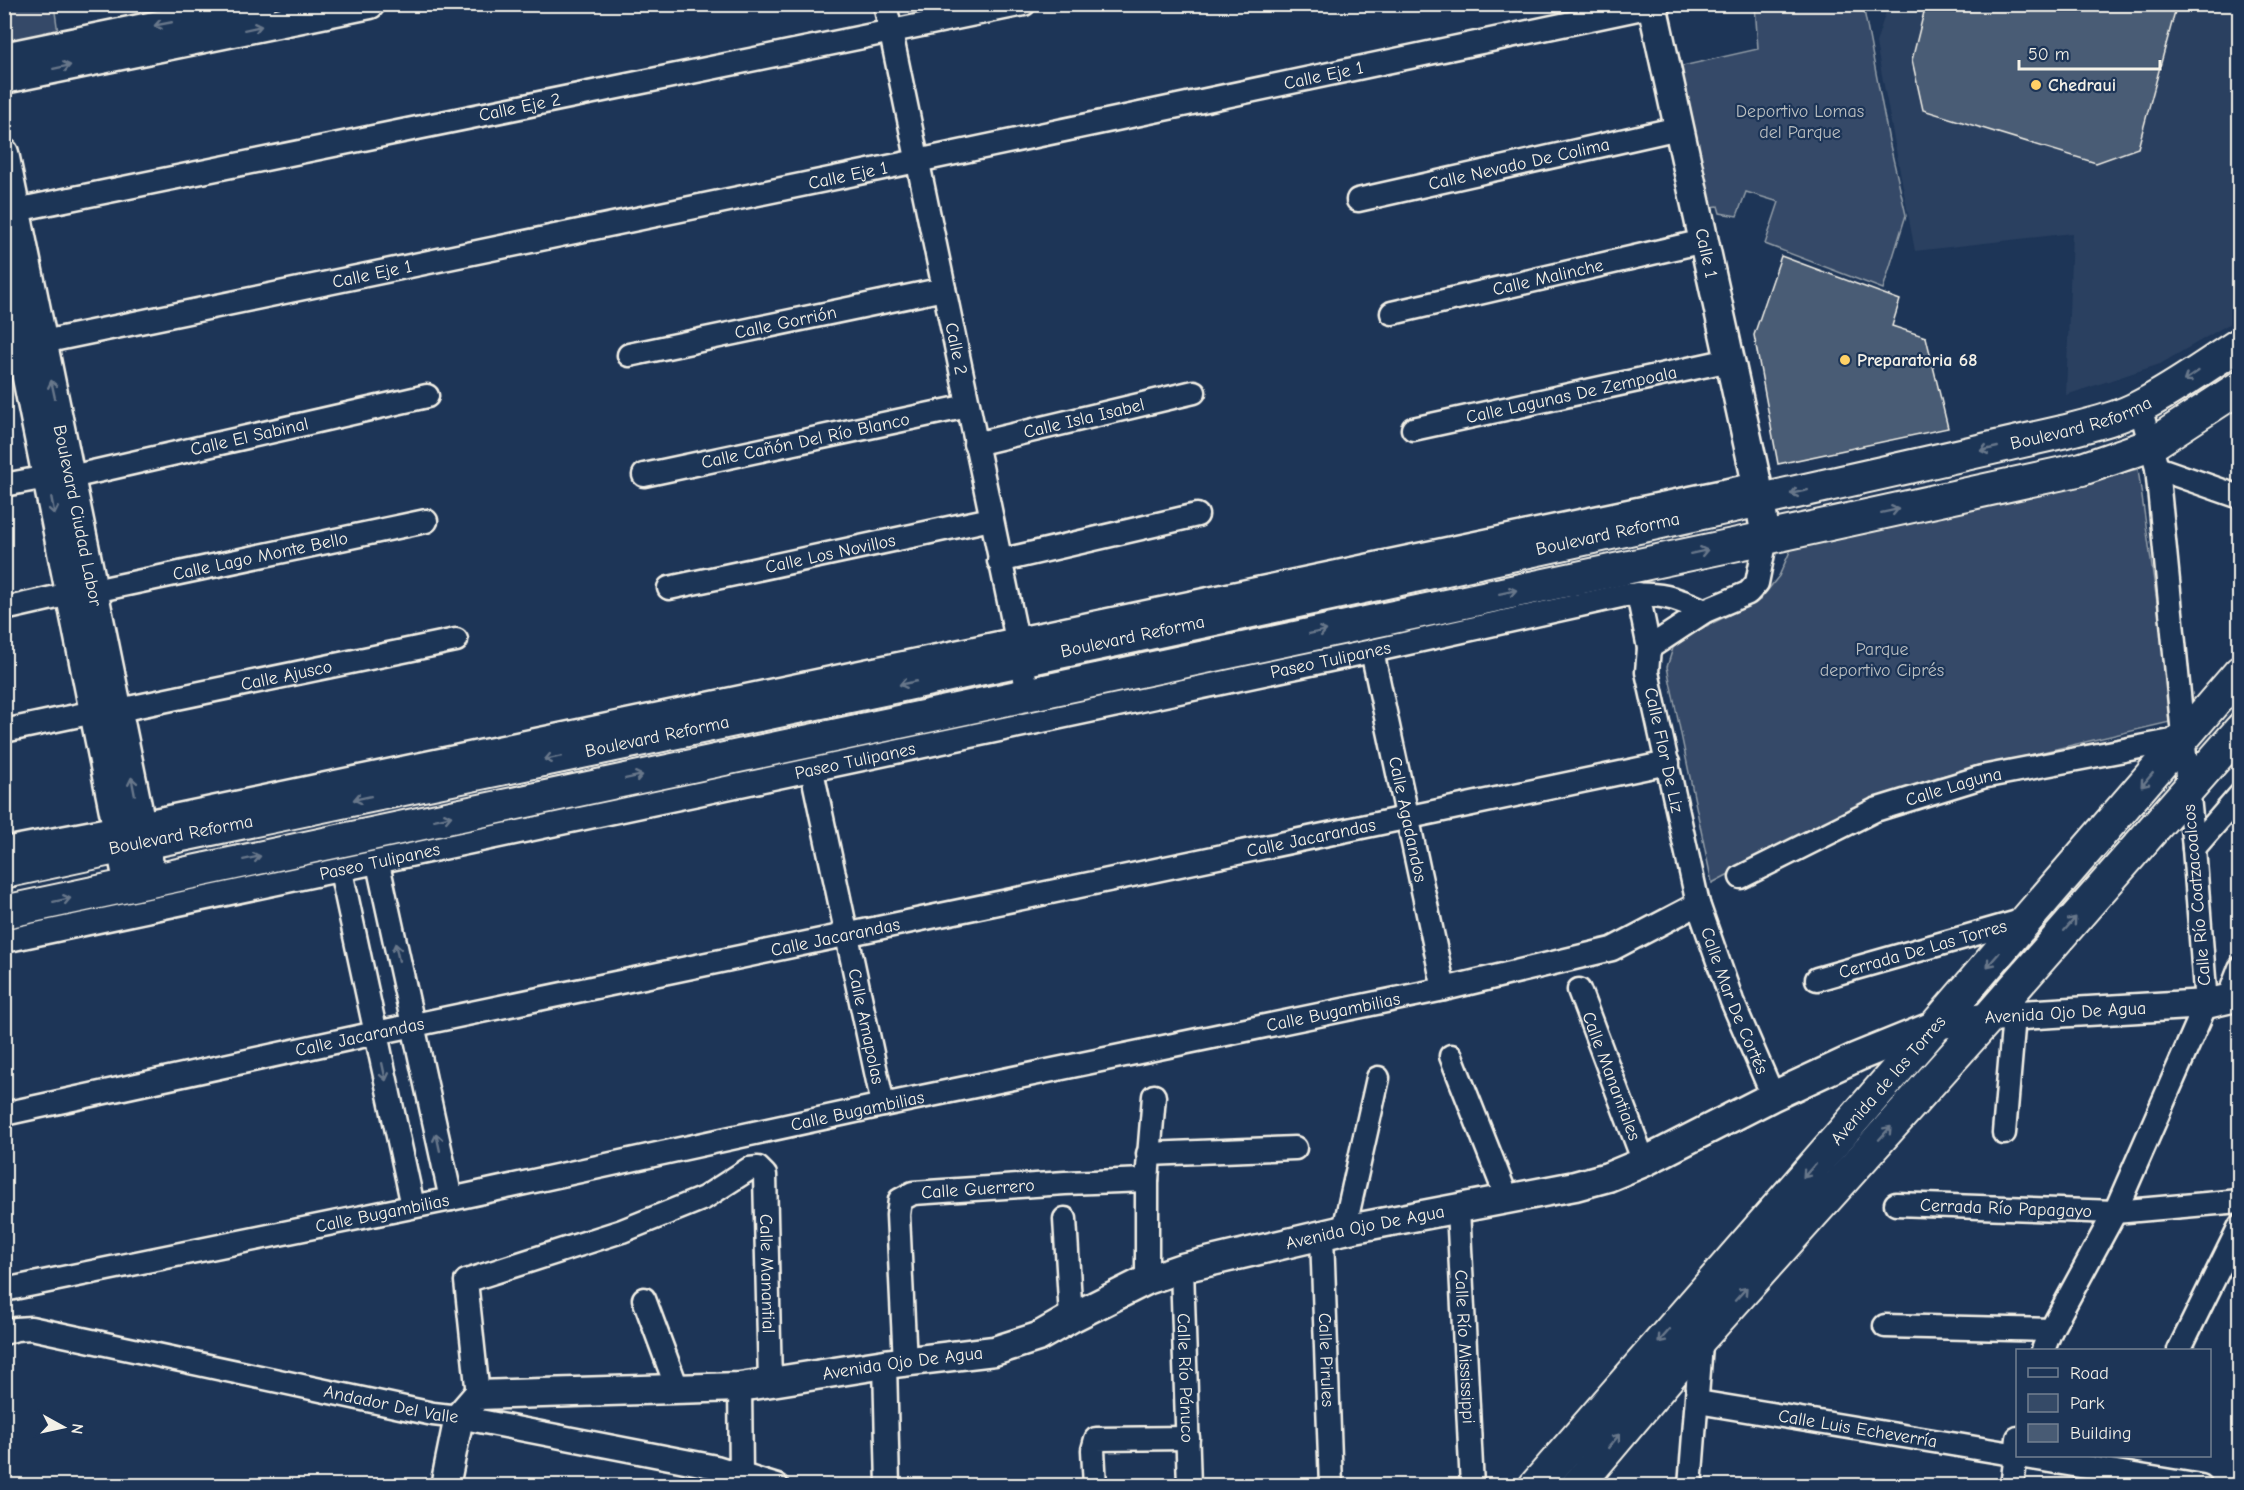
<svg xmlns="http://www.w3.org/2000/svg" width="2244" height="1490" font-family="'Comic Neue',sans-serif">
<rect width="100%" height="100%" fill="#1d3557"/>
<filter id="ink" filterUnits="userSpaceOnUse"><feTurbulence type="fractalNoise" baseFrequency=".0167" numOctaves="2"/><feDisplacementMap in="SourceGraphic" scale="12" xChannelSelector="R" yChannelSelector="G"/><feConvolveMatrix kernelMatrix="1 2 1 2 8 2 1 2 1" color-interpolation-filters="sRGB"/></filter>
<g filter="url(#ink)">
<!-- built -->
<path fill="#2a4060" d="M1888,5H2239V313L2229,324L2160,364L2066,395L2072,233L1915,251L1876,43Z"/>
<!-- green -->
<g fill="#354a67" stroke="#949ea8" stroke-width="1.5">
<path d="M4,5H54L59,40L5,53Z"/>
<path d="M1755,5H1863L1889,141L1906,215L1883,289L1765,244L1779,202L1746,192L1737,216L1720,213L1718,206L1708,207L1678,67L1758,49Z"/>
<path d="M2138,469L2174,721L1937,777L1857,806L1712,883L1667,667L1673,648L1688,635L1760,600L1779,576L1792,547Z"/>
</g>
<!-- building -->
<g fill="#485b74" stroke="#f4f1e8" stroke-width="1.5">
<path d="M1926,4H2177L2138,148L2096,163L1923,110L1912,60Z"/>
<path d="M1781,256L1900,300L1892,326L1926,337L1948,428L1778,464L1754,335Z"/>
</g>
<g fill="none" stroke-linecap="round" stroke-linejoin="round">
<defs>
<g id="minor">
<path id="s1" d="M885,4L1028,693"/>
<path id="s2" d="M1358,200L1679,128"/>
<path id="s3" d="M16,210L1024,4"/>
<path id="s4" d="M1392,313L1704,241"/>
<path id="s5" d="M43,342L917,161L1652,6"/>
<path id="s6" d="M629,355L944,289"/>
<path id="s7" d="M1413,429L1730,360"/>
<path id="s8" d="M975,444L1194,392"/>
<path d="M2157,468L2240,497"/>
<path id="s9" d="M644,475L968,406"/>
<path id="s10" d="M71,477L427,396"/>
<path d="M4,485L47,477"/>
<path d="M999,561L1197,515"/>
<path id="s11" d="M669,588L991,519"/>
<path id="s12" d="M94,591L426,521"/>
<path id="s13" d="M1638,594L1649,648L1647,672L1698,904L1732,1001L1773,1096"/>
<path d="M4,609L70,594"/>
<path d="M1649,648L1705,611L1748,593L1757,583L1766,538"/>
<path id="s14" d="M1372,651L1444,989"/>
<path id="s15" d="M119,710L456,640"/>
<path d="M4,731L94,712"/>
<path id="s16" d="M812,771L883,1105"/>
<path d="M2194,848L2240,795"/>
<path d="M4,849L140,823L1757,484"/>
<path d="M378,864L451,1199"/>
<path d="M341,871L413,1206"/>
<path id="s17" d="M1741,877L1875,810L1982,777L2182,739"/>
<path id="s18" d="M4,941L1372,651L1625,595C1660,593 1674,597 1705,611"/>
<path id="s19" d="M1817,979L2028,919"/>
<path id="s20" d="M1579,990L1644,1162"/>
<path d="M2228,999L2240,968"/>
<path d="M1451,1056L1507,1198"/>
<path id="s21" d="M4,1114L376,1033L1668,763"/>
<path d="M2004,1133L2014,1016"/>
<path d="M1148,1154L1295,1148"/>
<path id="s22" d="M1896,1204L2115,1212L2240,1201"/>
<path id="s23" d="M1458,1209L1472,1486"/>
<path d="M1065,1219L1071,1318"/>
<path d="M1344,1230L1378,1078"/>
<path id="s24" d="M1322,1236L1331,1486"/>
<path id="s25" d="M1182,1268L1189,1486"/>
<path d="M1147,1280V1180L1154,1096"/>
<path id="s26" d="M4,1290L451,1199L883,1105L1444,989L1612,949L1698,904"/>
<path d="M644,1299L677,1388"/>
<path d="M1885,1326L2051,1330"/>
<path id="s27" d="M4,1333L16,1329L31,1328L433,1414L459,1417L716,1467L777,1486"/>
<path d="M2043,1350L2051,1330L2115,1212L2206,1004L2194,848L2157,468L2140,407"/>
<path d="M2179,1350L2240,1226"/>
<path id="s28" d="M905,1363L898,1215L900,1200L913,1193L1065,1183L1147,1180"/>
<path d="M885,1364L888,1486"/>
<path d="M740,1387L741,1474"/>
<path id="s29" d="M478,1395L466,1281L622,1231L704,1198L749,1169L758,1168L765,1175L770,1382"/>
<path id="s30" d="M1698,1402L2018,1455"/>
<path d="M2020,1456L2201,1486"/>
<path d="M1095,1486L1093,1450L1096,1439L1188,1438"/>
<path d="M1690,1486L1702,1332"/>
<path d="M2012,1486L2018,1438"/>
</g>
<g id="tertiary">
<path id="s31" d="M1652,4L1757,484L1766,538"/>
<path d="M4,57L261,4"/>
<path d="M4,79L370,4"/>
<path id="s32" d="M4,153L152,879"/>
<path d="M4,263L129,886"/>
<path id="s33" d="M445,1486L459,1417L478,1395L740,1387L885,1364L994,1351L1038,1337L1071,1318L1147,1280L1182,1268L1344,1230L1575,1186L1608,1177L1644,1162L1773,1096L1857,1057L1936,1025L1989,1017L2206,1004L2240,996"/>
</g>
<g id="secondary">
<path id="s34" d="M144,843C784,710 1425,578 2062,432C2089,425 2117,419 2141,406C2176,388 2207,365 2240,344"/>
<path d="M4,872L120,847"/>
<path d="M4,912L1766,538L2082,469L2151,445L2240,387"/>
<path id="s35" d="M1535,1486L1936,1025L2240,672"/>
<path d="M1577,1486L1702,1337L1989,1017L2240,730"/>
</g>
</defs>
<!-- minor casing -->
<use href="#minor" stroke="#f4f1e8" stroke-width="27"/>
<!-- tertiary casing -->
<use href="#tertiary" stroke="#f4f1e8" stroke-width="33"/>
<!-- secondary casing -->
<use href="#secondary" stroke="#f4f1e8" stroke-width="36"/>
<!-- minor -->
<use href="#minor" stroke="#1d3557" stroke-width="22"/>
<!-- tertiary -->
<use href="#tertiary" stroke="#1d3557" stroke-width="28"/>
<!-- secondary -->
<use href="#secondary" stroke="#1d3557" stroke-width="32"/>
</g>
<!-- one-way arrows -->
<defs><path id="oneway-shaft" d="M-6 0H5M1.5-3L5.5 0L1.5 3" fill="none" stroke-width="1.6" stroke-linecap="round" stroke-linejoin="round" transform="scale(1.5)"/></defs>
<g stroke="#68778a">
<use href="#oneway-shaft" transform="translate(163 24) rotate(169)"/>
<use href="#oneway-shaft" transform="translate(253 28) rotate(-12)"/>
<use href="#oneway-shaft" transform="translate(62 67) rotate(-12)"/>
<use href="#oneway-shaft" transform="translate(2191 376) rotate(146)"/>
<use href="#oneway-shaft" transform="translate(53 389) rotate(-102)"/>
<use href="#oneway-shaft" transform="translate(1989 449) rotate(167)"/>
<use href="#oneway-shaft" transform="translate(1799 492) rotate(167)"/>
<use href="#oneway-shaft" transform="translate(53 506) rotate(79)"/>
<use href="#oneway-shaft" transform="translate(1890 511) rotate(-12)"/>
<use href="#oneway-shaft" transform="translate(1699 552) rotate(-12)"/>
<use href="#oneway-shaft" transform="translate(1508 592) rotate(-12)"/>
<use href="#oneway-shaft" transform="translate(1318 632) rotate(-12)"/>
<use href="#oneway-shaft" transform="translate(908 683) rotate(168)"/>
<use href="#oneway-shaft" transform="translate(553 758) rotate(168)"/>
<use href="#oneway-shaft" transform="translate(634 777) rotate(-12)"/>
<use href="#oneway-shaft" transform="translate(2147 780) rotate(130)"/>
<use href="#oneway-shaft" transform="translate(133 786) rotate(-101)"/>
<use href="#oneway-shaft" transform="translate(362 798) rotate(168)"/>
<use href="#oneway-shaft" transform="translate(443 818) rotate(-12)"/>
<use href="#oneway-shaft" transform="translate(252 858) rotate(-12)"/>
<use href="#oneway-shaft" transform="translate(62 900) rotate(-12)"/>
<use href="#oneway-shaft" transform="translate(2070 924) rotate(-49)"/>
<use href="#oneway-shaft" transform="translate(397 952) rotate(-102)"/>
<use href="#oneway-shaft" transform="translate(1993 960) rotate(131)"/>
<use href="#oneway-shaft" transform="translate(384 1072) rotate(78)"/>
<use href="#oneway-shaft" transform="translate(1885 1133) rotate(-48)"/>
<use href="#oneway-shaft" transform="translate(438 1142) rotate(-102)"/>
<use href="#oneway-shaft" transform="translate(1809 1171) rotate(131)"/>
<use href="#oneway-shaft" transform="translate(1741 1294) rotate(-48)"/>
<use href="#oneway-shaft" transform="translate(1664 1336) rotate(131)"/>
<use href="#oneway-shaft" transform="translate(1614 1441) rotate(-50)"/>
</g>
</g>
<!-- markers -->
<g fill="#ffd166" stroke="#1d3557" stroke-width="2">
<circle cx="2036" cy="85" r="6"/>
<circle cx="1845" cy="360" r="6"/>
</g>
<g text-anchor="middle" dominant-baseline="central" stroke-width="4.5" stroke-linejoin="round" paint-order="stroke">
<!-- street labels -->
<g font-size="18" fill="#f4f1e8" stroke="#1d3557">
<text stroke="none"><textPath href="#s5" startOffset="1308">Calle Eje 1</textPath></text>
<text stroke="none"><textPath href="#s3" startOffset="514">Calle Eje 2</textPath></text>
<text stroke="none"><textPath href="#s2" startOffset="165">Calle Nevado De Colima</textPath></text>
<text stroke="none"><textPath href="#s5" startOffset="822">Calle Eje 1</textPath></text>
<text stroke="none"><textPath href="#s31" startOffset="255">Calle 1</textPath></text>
<text stroke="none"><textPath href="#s5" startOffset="336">Calle Eje 1</textPath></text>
<text stroke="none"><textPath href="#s4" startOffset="160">Calle Malinche</textPath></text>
<text stroke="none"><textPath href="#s6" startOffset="160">Calle Gorrión</textPath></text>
<text stroke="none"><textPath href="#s1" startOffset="352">Calle 2</textPath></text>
<text stroke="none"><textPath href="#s7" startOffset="162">Calle Lagunas De Zempoala</textPath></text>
<text stroke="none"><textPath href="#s8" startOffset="112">Calle Isla Isabel</textPath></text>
<text stroke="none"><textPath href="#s34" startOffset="1982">Boulevard Reforma</textPath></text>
<text stroke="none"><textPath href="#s10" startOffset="183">Calle El Sabinal</textPath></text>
<text stroke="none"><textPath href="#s9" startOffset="165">Calle Cañón Del Río Blanco</textPath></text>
<text stroke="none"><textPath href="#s32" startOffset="370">Boulevard Ciudad Labor</textPath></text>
<text stroke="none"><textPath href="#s34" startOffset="1496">Boulevard Reforma</textPath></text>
<text stroke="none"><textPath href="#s11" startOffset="165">Calle Los Novillos</textPath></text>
<text stroke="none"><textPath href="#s12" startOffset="170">Calle Lago Monte Bello</textPath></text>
<text stroke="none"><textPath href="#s34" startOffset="1010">Boulevard Reforma</textPath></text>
<text stroke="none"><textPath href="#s18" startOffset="1356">Paseo Tulipanes</textPath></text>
<text stroke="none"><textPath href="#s15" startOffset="171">Calle Ajusco</textPath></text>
<text stroke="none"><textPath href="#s34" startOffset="524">Boulevard Reforma</textPath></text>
<text stroke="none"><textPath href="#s13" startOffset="159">Calle Flor De Liz</textPath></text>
<text stroke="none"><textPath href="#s18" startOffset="870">Paseo Tulipanes</textPath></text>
<text stroke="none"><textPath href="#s17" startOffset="232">Calle Laguna</textPath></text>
<text stroke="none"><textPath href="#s14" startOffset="172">Calle Agadandos</textPath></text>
<text transform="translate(181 835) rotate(-11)">Boulevard Reforma</text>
<text stroke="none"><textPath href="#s21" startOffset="1336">Calle Jacarandas</textPath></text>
<text stroke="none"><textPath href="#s18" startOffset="384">Paseo Tulipanes</textPath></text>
<text transform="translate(2197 895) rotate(-95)">Calle Río Coatzacoalcos</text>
<text stroke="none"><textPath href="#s21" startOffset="850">Calle Jacarandas</textPath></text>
<text stroke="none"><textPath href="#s19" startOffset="110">Cerrada De Las Torres</textPath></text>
<text stroke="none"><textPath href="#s13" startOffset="420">Calle Mar De Cortés</textPath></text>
<text stroke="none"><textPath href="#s26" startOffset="1358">Calle Bugambilias</textPath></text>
<text stroke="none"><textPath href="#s33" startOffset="1752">Avenida Ojo De Agua</textPath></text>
<text stroke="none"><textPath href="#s16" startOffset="261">Calle Amapolas</textPath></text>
<text stroke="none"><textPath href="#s21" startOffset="364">Calle Jacarandas</textPath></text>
<text stroke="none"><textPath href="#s20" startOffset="92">Calle Manantiales</textPath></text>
<text stroke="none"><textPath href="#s35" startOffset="538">Avenida de las Torres</textPath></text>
<text stroke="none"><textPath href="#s26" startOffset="872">Calle Bugambilias</textPath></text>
<text stroke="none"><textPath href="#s28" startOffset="243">Calle Guerrero</textPath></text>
<text stroke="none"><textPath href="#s22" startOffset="110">Cerrada Río Papagayo</textPath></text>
<text stroke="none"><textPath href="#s26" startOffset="386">Calle Bugambilias</textPath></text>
<text stroke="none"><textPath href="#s33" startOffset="1012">Avenida Ojo De Agua</textPath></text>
<text stroke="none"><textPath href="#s29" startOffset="538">Calle Manantial</textPath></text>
<text stroke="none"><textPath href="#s23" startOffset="138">Calle Río Mississippi</textPath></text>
<text stroke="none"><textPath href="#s24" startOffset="124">Calle Pirules</textPath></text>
<text stroke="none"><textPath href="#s33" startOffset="526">Avenida Ojo De Agua</textPath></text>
<text stroke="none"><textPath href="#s25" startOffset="110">Calle Río Pánuco</textPath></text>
<text stroke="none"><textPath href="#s27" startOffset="396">Andador Del Valle</textPath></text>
<text stroke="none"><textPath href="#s30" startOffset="162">Calle Luis Echeverría</textPath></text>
</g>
<!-- poi labels -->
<g font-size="18" font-weight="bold" fill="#f4f1e8" stroke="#1d3557" text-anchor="start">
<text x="2048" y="85">Chedraui</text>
<text x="1857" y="360">Preparatoria 68</text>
</g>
<!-- park labels -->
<g font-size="18" fill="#bbbfc1" stroke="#1d3557">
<text x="1800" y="111">Deportivo Lomas<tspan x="1800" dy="21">del Parque</tspan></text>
<text x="1882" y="649">Parque<tspan x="1882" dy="21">deportivo Ciprés</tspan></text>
</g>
</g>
<!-- margin -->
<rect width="2244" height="1490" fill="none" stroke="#1d3557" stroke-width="24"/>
<rect x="12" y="12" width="2220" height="1466" fill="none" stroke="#f4f1e8" stroke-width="2" filter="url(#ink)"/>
<!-- legend -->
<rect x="2016" y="1349" width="195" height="108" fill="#1d3557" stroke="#738091" stroke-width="1.5"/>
<rect x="2028" y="1368" width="30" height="9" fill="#1d3557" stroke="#738091" stroke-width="1.5"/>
<text x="2070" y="1379" font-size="18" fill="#f4f1e8">Road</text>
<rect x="2028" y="1394" width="30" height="18" fill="#354a67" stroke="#738091" stroke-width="1.5"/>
<text x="2070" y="1409" font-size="18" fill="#f4f1e8">Park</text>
<rect x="2028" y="1424" width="30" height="18" fill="#485b74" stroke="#738091" stroke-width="1.5"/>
<text x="2070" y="1439" font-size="18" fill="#f4f1e8">Building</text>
<!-- north arrow -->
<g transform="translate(63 1427) rotate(98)" stroke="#1d3557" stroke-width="4.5" paint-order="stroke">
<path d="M0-4.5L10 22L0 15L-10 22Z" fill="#f4f1e8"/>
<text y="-9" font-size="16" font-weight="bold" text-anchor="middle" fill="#f4f1e8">N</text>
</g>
<!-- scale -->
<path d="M2019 60v9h141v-9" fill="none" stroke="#f4f1e8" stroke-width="3"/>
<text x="2028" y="60" font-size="18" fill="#f4f1e8" stroke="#1d3557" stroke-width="4.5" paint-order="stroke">50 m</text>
</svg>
